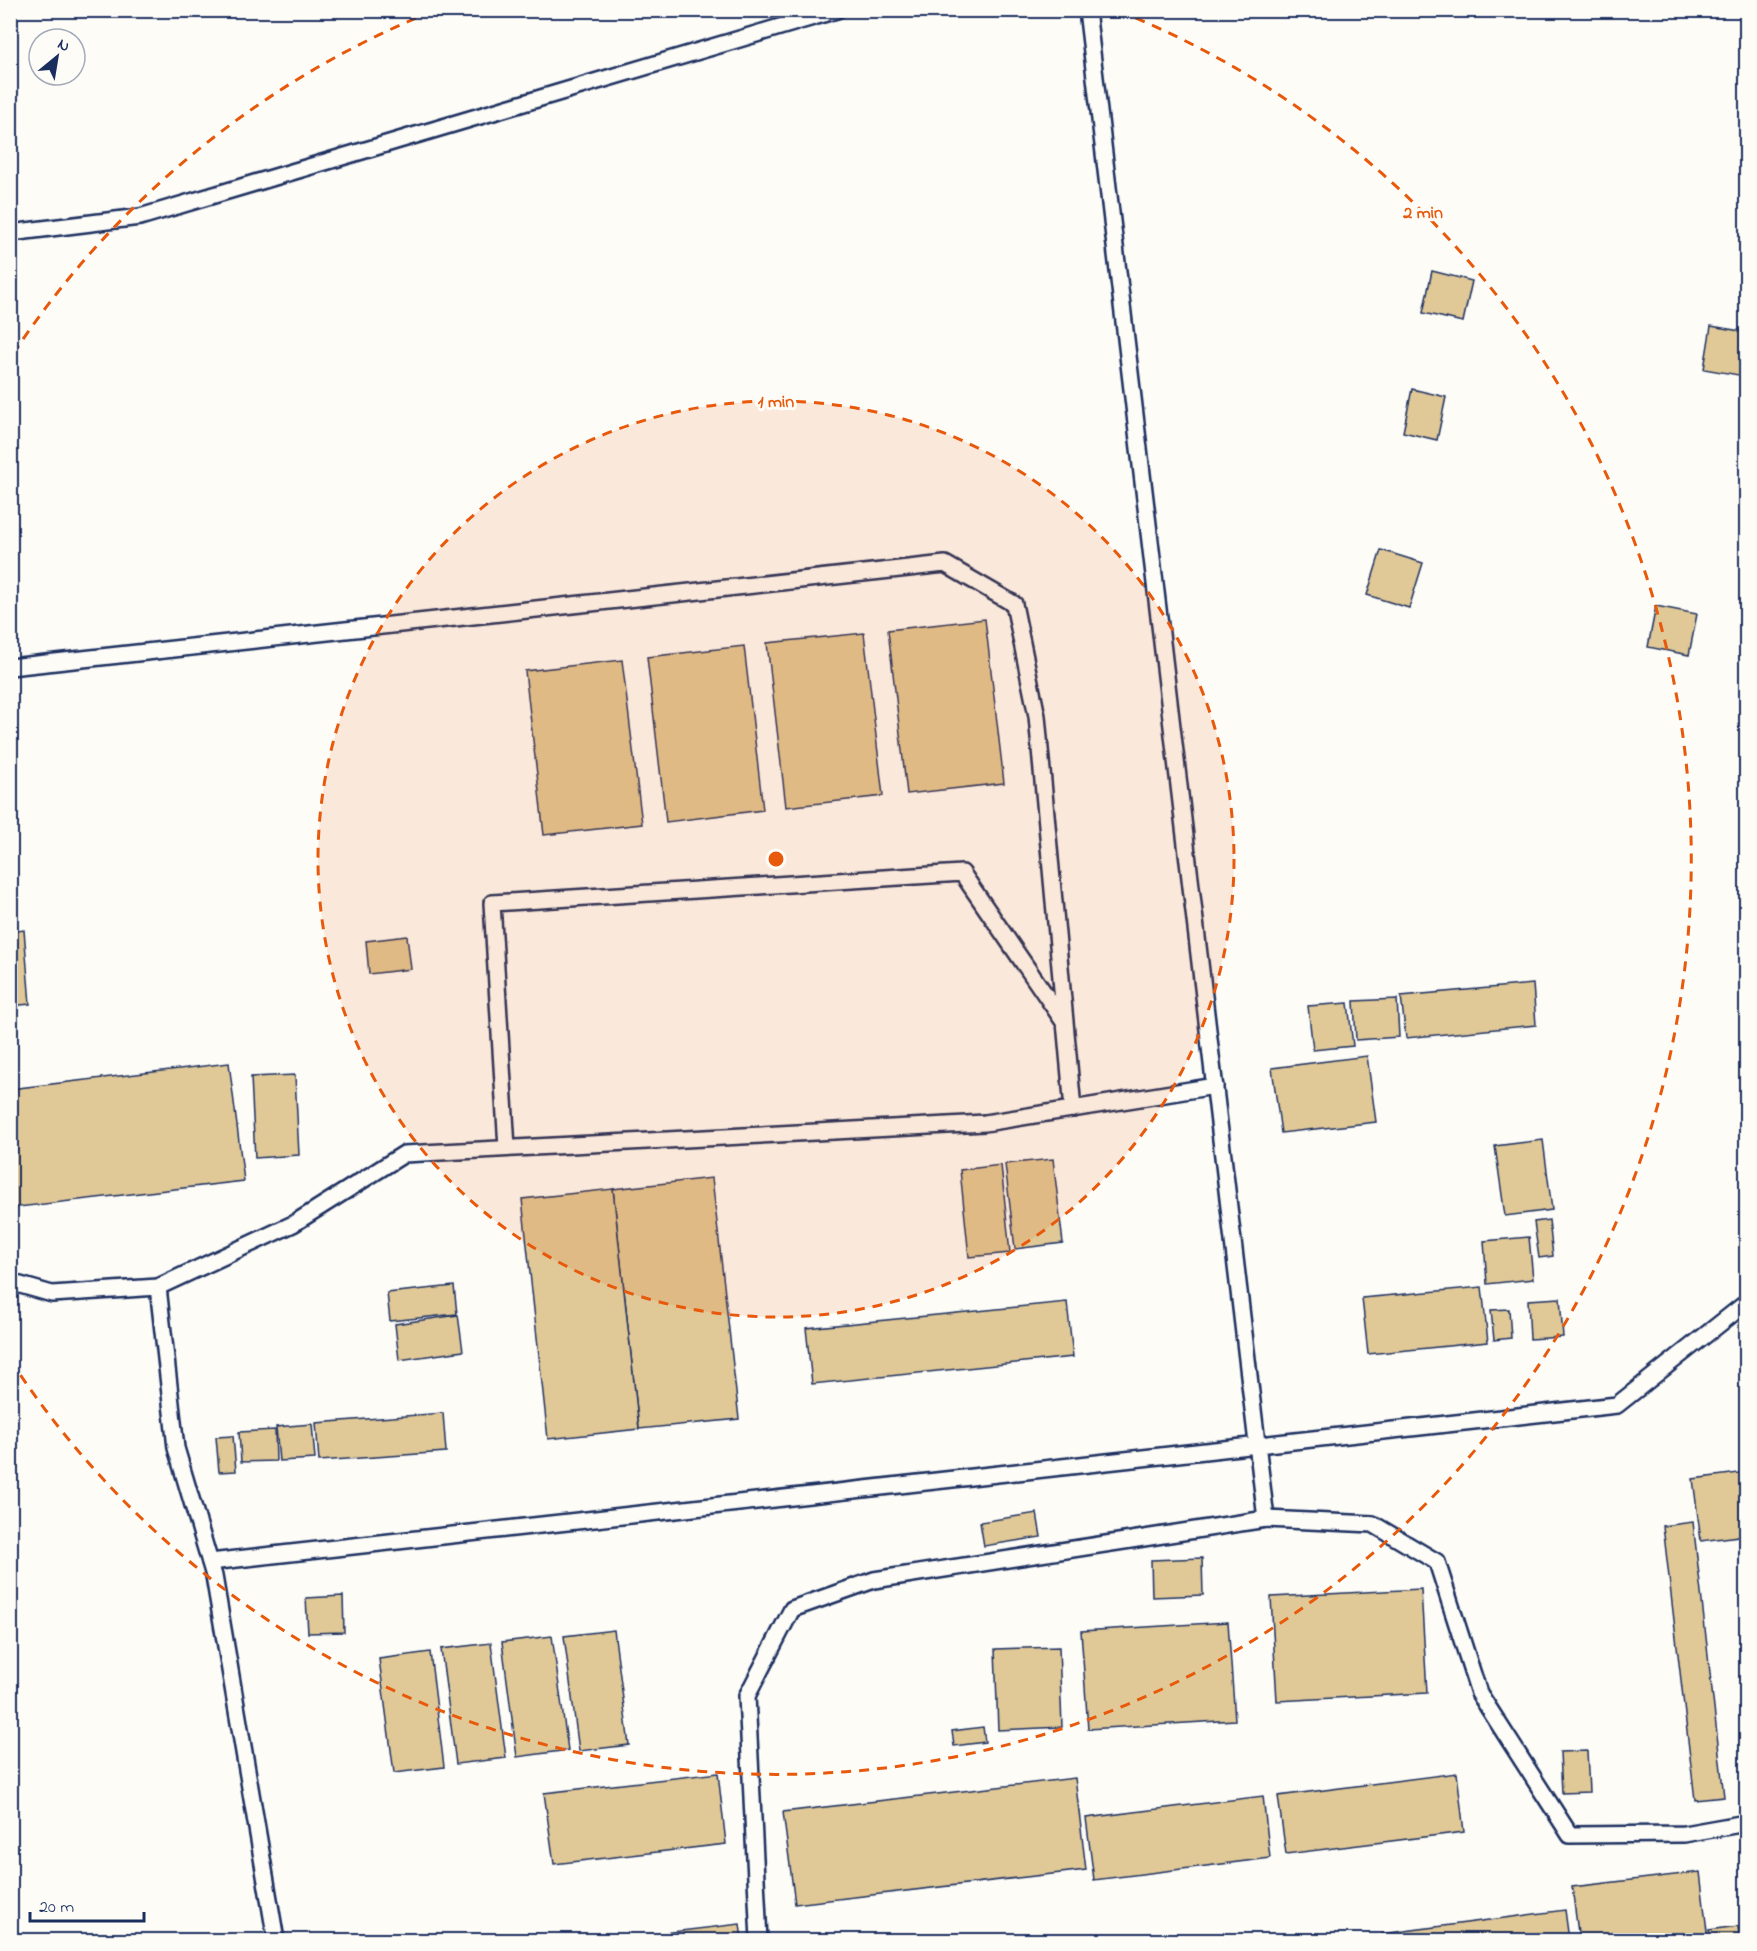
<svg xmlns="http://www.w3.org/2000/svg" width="1757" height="1951" font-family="'Indie Flower',sans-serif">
<rect width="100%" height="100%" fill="#fdfcf7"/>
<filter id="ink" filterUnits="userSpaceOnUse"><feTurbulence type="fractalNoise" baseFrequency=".0167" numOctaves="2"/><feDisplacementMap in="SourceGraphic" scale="12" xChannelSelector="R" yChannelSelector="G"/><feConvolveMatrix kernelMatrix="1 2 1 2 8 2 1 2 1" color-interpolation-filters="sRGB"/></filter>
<g filter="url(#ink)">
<!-- building -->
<g fill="#e0c897" stroke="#1b2f5e" stroke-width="1.5">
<path d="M1432,271L1472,281L1463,322L1423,313Z"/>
<path d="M1711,326L1746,332V363L1744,376L1704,369Z"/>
<path d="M1412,389L1446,397L1437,440L1403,432Z"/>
<path d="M1381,550L1423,563L1409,608L1367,595Z"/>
<path d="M1656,606L1697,614L1689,655L1648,647Z"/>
<path d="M985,619L1004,783L907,794L888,630Z"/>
<path d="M864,633L883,796L786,807L767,643Z"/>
<path d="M744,646L763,810L666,822L647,657Z"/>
<path d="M622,660L642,824L544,835L525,671Z"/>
<path d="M24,930L30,1004L10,1006V932Z"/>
<path d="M407,936L411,969L369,974L366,941Z"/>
<path d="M1533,984L1536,1025L1406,1038L1401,996Z"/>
<path d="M1397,999L1399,1037L1356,1040L1354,1001Z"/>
<path d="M1348,1003L1353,1046L1313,1050L1308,1006Z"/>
<path d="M1367,1056L1376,1122L1281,1133L1272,1068Z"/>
<path d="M229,1063L244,1181L10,1208V1089Z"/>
<path d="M295,1075L299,1155L255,1158L251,1077Z"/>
<path d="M1543,1140L1552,1210L1505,1216L1495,1146Z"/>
<path d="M1053,1159L1063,1243L1015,1249L1005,1164Z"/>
<path d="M1001,1165L1010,1253L969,1257L960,1170Z"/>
<path d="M712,1178L739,1419L639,1429L613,1189Z"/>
<path d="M613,1189L639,1429L548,1439L522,1199Z"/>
<path d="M1549,1220L1553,1256L1539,1258L1534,1222Z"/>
<path d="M1529,1237L1533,1279L1487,1284L1484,1241Z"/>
<path d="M454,1286L457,1314L390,1321L387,1293Z"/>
<path d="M1482,1287L1488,1342L1368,1354L1362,1298Z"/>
<path d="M1560,1298L1563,1337L1530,1339L1528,1300Z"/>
<path d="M1067,1302L1073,1357L812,1384L806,1328Z"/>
<path d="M1509,1309L1511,1338L1494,1340L1491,1310Z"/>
<path d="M458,1315L463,1351L399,1360L395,1324Z"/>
<path d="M443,1413L446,1452L319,1461L316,1423Z"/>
<path d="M312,1424L315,1459L279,1461L276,1427Z"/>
<path d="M275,1430L276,1461L241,1462L239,1432Z"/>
<path d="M233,1436L236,1471L219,1472L216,1437Z"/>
<path d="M1746,1472V1535L1701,1541L1693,1479Z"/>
<path d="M1037,1513L1041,1537L984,1546L980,1522Z"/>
<path d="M1693,1522L1724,1797L1695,1800L1663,1526Z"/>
<path d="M1202,1558L1203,1595L1152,1597L1151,1560Z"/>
<path d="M1421,1589L1427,1693L1277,1701L1271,1597Z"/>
<path d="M343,1596L344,1632L308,1633L306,1598Z"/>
<path d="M1228,1622L1235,1720L1088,1729L1081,1631Z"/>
<path d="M614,1630L629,1745L579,1751L564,1636Z"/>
<path d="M552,1636L568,1750L517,1757L502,1642Z"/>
<path d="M491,1643L506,1758L456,1764L441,1649Z"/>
<path d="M1059,1647L1062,1727L998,1730L995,1649Z"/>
<path d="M430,1652L444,1767L394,1773L379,1659Z"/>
<path d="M983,1727L985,1742L954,1746L952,1731Z"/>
<path d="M1587,1751L1589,1792L1562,1793L1560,1752Z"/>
<path d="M718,1773L726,1844L554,1864L544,1793Z"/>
<path d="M1457,1773L1464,1832L1286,1854L1278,1796Z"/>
<path d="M1075,1778L1086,1870L795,1904L783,1812Z"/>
<path d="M1263,1796L1270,1858L1094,1880L1086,1818Z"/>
<path d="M1700,1872L1708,1940H1579L1572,1887Z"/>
<path d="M1565,1910L1569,1940H1383L1382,1934Z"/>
<path d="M740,1924L742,1940H603Z"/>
<path d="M1738,1926L1740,1940H1711L1709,1930Z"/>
</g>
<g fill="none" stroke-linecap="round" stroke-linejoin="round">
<defs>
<g id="lane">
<path d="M1087,10L1266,1519"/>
<path d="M10,233L140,217L837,10"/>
<path d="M10,667L945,564L1014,604L1037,716L1073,1109"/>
<path d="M507,1148L492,903L962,873L1064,1022"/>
<path d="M10,1282L52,1294L158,1287L293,1224L404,1154L985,1123L1215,1086"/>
<path d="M158,1287L176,1448L214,1576L276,1940"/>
<path d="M210,1562L1617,1405L1746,1303"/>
<path d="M759,1940L747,1696L792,1609L874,1580L1266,1519L1373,1524L1437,1562L1479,1693L1570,1835L1684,1834L1746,1823"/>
</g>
</defs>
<!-- lane casing -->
<use href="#lane" stroke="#1b2f5e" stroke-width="20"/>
<!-- lane -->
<use href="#lane" stroke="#fdfcf7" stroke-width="15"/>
</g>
</g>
<!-- distance rings -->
<circle cx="776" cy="859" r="458" fill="#e8590c" fill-opacity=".12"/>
<g fill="none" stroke="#e8590c" stroke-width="3" stroke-dasharray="10 8">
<circle cx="776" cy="859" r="458"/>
<path d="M13 354A915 915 0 0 1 433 11M1119 11A915 915 0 1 1 13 1364"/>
</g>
<circle cx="776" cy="859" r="9" fill="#e8590c" stroke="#fdfcf7" stroke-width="3"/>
<g font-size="18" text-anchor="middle" font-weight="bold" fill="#e8590c" stroke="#fdfcf7" stroke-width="6" stroke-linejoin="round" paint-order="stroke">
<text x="1423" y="218">2 min</text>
<text x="776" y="407">1 min</text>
</g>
<!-- margin -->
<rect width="1757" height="1951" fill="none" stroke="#fdfcf7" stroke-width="36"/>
<rect x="18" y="18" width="1721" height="1915" fill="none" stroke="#1b2f5e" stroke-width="2" filter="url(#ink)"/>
<!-- north arrow -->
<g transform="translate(57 57) rotate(30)"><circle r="28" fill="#fdfcf7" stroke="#a3aaba" stroke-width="1.5"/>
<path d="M0-4.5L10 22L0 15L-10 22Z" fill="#1b2f5e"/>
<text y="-9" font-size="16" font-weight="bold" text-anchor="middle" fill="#1b2f5e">N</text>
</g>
<!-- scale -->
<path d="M30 1912v9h114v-9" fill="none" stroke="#1b2f5e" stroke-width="3"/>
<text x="39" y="1912" font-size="18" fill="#1b2f5e" stroke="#fdfcf7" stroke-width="4.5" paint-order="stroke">20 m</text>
</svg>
